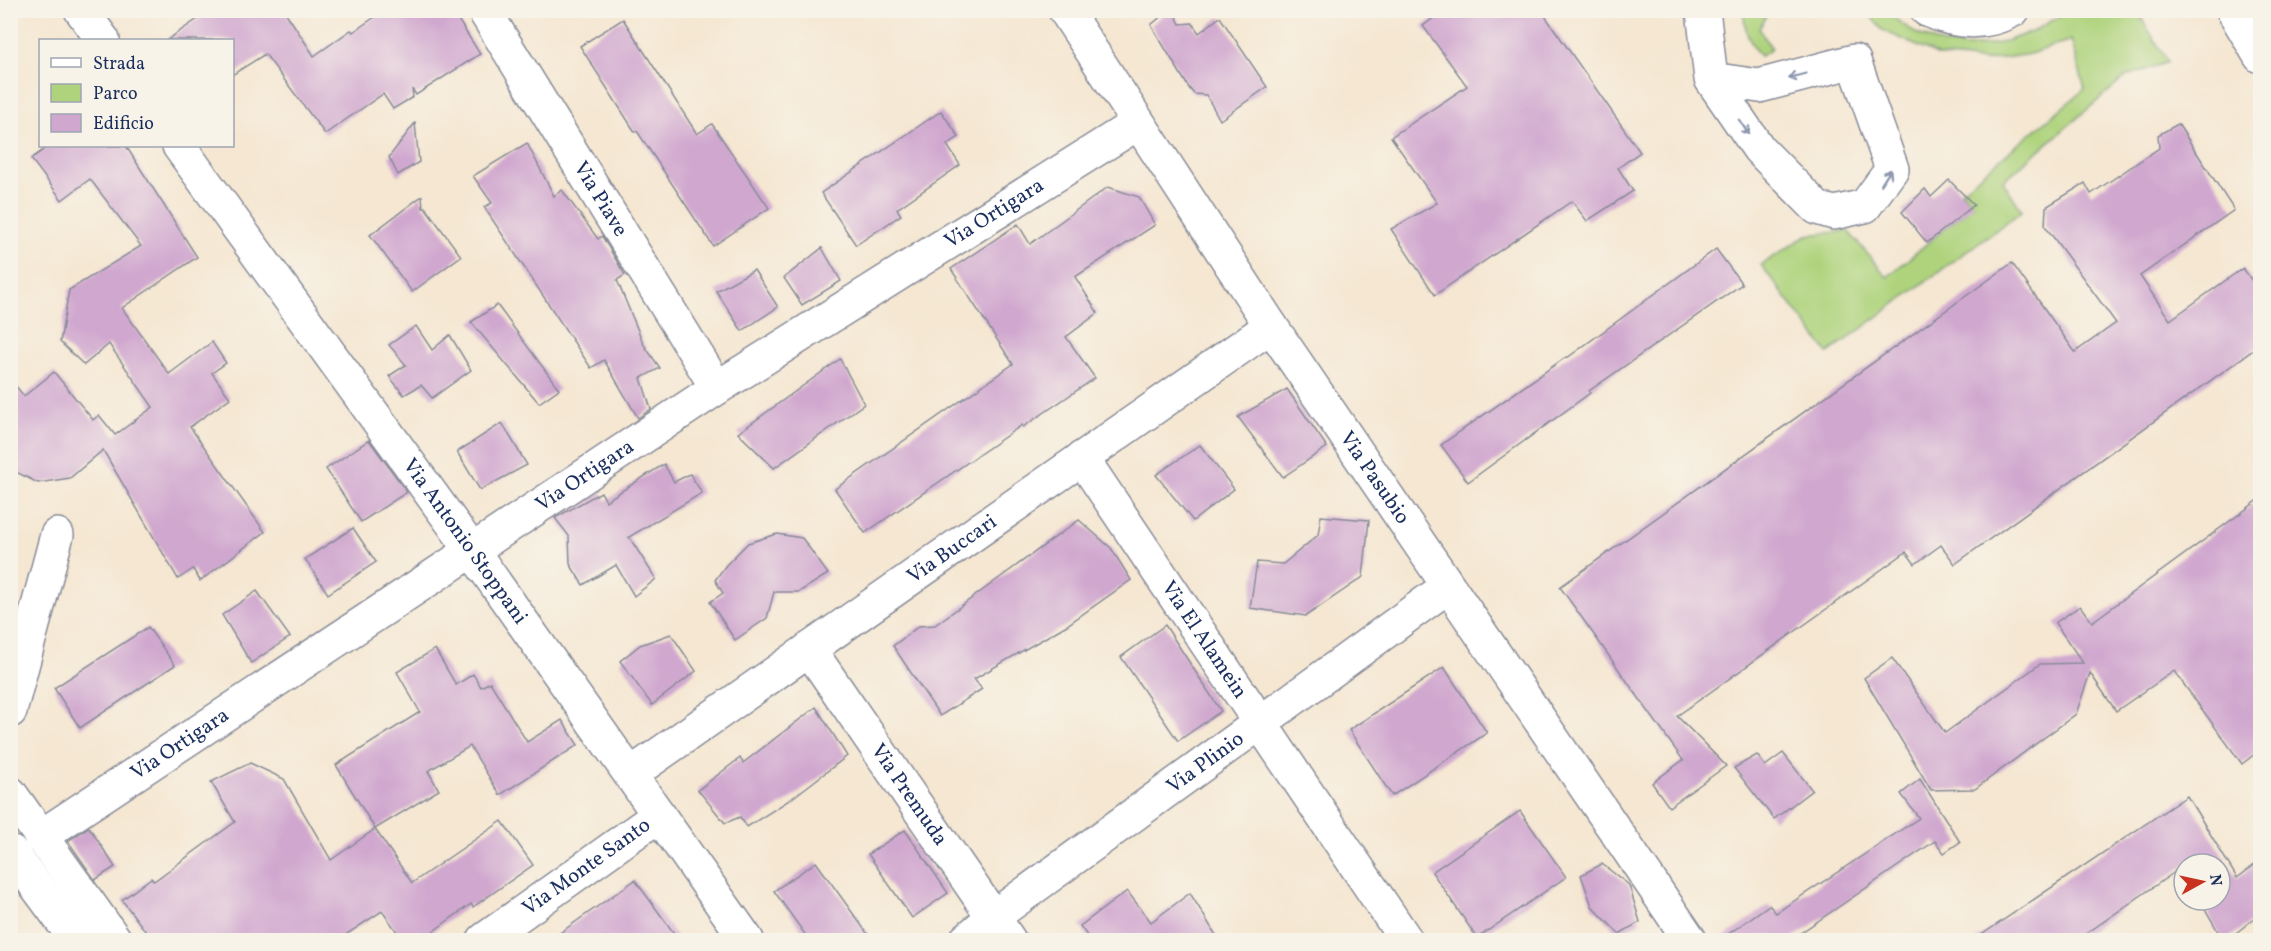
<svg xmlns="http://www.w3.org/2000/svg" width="2271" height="951" font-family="Vollkorn,serif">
<rect width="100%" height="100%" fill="#f7f3e8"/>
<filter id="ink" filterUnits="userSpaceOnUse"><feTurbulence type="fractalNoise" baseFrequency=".0167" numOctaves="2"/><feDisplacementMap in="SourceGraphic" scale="12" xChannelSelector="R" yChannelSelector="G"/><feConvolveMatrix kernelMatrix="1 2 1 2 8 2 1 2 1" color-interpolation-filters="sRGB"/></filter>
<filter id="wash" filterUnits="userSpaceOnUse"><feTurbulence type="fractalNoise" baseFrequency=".008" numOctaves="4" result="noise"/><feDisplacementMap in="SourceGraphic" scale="24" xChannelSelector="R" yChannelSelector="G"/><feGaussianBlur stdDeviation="1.35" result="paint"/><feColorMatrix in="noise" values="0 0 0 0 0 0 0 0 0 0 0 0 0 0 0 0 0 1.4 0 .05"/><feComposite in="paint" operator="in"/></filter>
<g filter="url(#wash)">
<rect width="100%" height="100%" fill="#f5e7d2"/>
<!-- green -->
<g fill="#aed37c" stroke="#64816d" stroke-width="1.5">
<path d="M1744,11H1769L1759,29L1772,49L1760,56C1748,40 1744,30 1744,11Z"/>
<path d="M1867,11H1885L1915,33L1943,44L1969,47L2000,43L2034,31L2068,11H2137L2168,62L2127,76L2003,181L2022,211L1828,353L1761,265L1807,235L1848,231L1887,277L1973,205L1961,191L2085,89L2071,40L2030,54L1985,61L1939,56L1882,30Z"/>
</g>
<g id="blocks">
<!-- building -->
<g fill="#d0a7cf">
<path d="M211,10H284L314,56L351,30L353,32L385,10H452L480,54L416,95L412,89L413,97L393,109L383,94L325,134L265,54L232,75V40H167Z"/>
<path d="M1169,10H1173L1180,24L1192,23L1199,33L1220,17L1267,87L1220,120L1206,95L1194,94L1189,88L1151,25Z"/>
<path d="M1444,10H1541L1640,152L1618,168L1633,191L1587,221L1572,201L1435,295L1391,229L1437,203L1391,137L1467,86L1423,26Z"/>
<path d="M623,19L697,134L712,124L769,208L713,246L637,131L635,132L580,46Z"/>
<path d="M941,111L959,137L947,145L960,165L897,209L901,215L856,245L821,193Z"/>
<path d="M415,123L419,162L398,175L389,157Z"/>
<path d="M2178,124L2234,210L2140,276L2170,320L2243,268L2260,292V345L1955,564L1941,545L1915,564L1906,552L1677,716L1726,766L1669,807L1652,783L1683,760L1560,587L2012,263L2075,352L2116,323L2045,226L2046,207L2085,183L2091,194L2159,148L2158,135Z"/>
<path d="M527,143L554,196L562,190L598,239L602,236L625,275L617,280L644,345L660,368L641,378L651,409L638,418L604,360L591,368L484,207L492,203L473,176Z"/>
<path d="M49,146H126L197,257L122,308L169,374L212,342L226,363L212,373L230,398L190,427L265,532L200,581L193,569L178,579L103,450L70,478L38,483L16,472L10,465V379L24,396L54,372L93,420L99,415L115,435L153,407L109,344L84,365L60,342L69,290L141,246L90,179L62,200L31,159Z"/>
<path d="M1949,180L1974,205L1927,243L1902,212L1925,189L1931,197Z"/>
<path d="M1108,187L1139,197L1155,225L1075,277L1098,313L1066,337L1095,378L1023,427L1022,425L865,533L835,489L1013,364L951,269L1018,224L1030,244Z"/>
<path d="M422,196L423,208L425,207L461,256L412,292L370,235Z"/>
<path d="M822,248L841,281L802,305L784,278Z"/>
<path d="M1716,249L1742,284L1589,391L1590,393L1468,482L1441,445L1566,357L1567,358Z"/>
<path d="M754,270L778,307L742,331L716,291Z"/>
<path d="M497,305L559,389L539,403L471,322Z"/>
<path d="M416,326L432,350L450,335L471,370L432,398L421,385L404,395L389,376L406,365L389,345Z"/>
<path d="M840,359L864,404L774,468L738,433Z"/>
<path d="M1287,389L1327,447L1283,477L1238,417Z"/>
<path d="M502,423L527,465L480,490L457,452Z"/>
<path d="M369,440L407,492L361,522L326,469Z"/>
<path d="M1200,445L1234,489L1193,521L1156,475Z"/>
<path d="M664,464L674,482L690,474L702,493L629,537L656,579L634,596L616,565L583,585L570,564L569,536L555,518L601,492L606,501Z"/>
<path d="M2260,499V750L2242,764L2174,671L2116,711L2090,673L2076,714L1975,789L1931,790L1864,678L1892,658L1945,733L2040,664L2083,663L2055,623L2080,606L2092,622Z"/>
<path d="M1321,516L1369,520L1363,577L1306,616L1250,608L1257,562L1283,564L1318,535Z"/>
<path d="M1079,520L1111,548L1131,580L1067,625L974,679L982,689L940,716L893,646L919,626L935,625Z"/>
<path d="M353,528L376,562L328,594L305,559Z"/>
<path d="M777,534L802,538L828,574L799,592H774L767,618L735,640L710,602L723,593L715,580L726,565L748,543Z"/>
<path d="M257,591L290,637L251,663L222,615Z"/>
<path d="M1165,625L1221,711L1178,741L1121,657Z"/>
<path d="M148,627L175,665L80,728L54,688Z"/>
<path d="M671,634L696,671L652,705L620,661L640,645Z"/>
<path d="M435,649L456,685L473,674L481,687L490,682L527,742L562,720L578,745L500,795L470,746L428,771L439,790L375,829L336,765L420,712L397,672Z"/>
<path d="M1444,667L1487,733L1392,796L1349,730Z"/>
<path d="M816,707L847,756L791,799L747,827L740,817L725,823L698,790L740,758L743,763Z"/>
<path d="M1783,753L1812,790L1774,819L1734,768L1757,755L1765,766Z"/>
<path d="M250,763L284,779L331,860L375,829L412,883L502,821L533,865L473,907L471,904L421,940H403L382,911L338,940H152L122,900L151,878L154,881L235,822L211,782Z"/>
<path d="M1920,779L1960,842L1944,853L1935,841L1790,940H1720L1769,905L1776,913L1919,818L1901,794Z"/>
<path d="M2187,796L2237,878L2260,861V914L2227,940H2223L2200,900H2220V864H2184V871L2182,867L2077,940H1974Z"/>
<path d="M1520,811L1566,877L1477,938L1432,872Z"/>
<path d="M89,827L115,867L95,880L68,841Z"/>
<path d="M905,830L948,893L912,918L868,854Z"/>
<path d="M816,862L872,940H809L774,891Z"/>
<path d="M1602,864L1629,885L1640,922L1619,934L1592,906L1581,875Z"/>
<path d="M635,880L679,940H550Z"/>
<path d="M1127,891L1151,922L1190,893L1219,940H1090L1080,926Z"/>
</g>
</g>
</g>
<g filter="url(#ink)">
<use href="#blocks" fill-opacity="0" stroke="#888b98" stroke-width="1.5"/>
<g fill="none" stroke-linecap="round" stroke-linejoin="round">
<defs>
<g id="street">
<path d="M81,10L103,40"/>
<path id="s1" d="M484,10L717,388"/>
<path id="s2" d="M1065,10L1271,326L1690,940"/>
<path d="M1703,10L1711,79L1759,149L1817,208L1834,213L1865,206L1892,169L1854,61L1759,86L1711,79"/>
<path d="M1927,10C1956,23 1984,26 2013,10"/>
<path id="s3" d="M179,146L471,549L747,940"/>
<path id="s4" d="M1082,458L1406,940"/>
<path id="s5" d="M809,649L1009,940"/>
<path d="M10,711L57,535"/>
<path id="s6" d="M631,774L1271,326"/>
<path d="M10,793L115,940"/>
<path id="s7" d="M40,837L717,388L1138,123"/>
<path id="s8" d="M484,940L659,815"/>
<path id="s9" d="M966,940L993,917L1447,587"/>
</g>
<g id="secondary">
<path d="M2233,10L2260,56"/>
<path d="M12,853L76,940"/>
</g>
</defs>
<!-- street casing -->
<use href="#street" stroke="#888b98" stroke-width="36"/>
<!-- secondary casing -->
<use href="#secondary" stroke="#888b98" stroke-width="36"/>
<!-- street -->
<use href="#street" stroke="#fff" stroke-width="33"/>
<!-- secondary -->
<use href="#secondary" stroke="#fff" stroke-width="33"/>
</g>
<!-- one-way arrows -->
<defs><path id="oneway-shaft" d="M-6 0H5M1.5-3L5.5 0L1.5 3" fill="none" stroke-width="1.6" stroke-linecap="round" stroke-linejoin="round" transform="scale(1.5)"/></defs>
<g stroke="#8d97ae">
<use href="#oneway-shaft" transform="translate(1797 76) rotate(165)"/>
<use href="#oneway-shaft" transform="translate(1744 127) rotate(56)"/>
<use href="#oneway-shaft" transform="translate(1886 177) rotate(-58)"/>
</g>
</g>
<g text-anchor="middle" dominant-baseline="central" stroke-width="4.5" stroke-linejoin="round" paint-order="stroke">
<!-- street labels -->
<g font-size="21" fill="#1b2f5e" stroke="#f7f3e8">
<text stroke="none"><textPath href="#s1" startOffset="222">Via Piave</textPath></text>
<text stroke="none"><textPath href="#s7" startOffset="1140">Via Ortigara</textPath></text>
<text stroke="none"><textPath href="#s7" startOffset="654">Via Ortigara</textPath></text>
<text stroke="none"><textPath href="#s2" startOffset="561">Via Pasubio</textPath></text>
<text stroke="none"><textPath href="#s3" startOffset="488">Via Antonio Stoppani</textPath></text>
<text stroke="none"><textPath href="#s6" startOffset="392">Via Buccari</textPath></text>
<text stroke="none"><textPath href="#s4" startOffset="219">Via El Alamein</textPath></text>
<text stroke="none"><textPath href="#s7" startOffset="168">Via Ortigara</textPath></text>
<text stroke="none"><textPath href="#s9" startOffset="298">Via Plinio</textPath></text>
<text stroke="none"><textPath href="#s5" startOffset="177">Via Premuda</textPath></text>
<text stroke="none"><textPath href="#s8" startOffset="126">Via Monte Santo</textPath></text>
</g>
</g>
<!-- margin -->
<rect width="2271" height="951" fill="none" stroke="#f7f3e8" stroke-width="36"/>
<!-- legend -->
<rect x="39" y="39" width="195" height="108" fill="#f7f3e8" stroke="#9fa5b1" stroke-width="1.5"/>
<rect x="51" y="58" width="30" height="9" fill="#ffffff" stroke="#9fa5b1" stroke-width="1.5"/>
<text x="93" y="69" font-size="18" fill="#1b2f5e">Strada</text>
<rect x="51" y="84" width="30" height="18" fill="#aed37c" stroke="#9fa5b1" stroke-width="1.5"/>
<text x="93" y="99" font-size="18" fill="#1b2f5e">Parco</text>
<rect x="51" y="114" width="30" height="18" fill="#d0a7cf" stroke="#9fa5b1" stroke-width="1.5"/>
<text x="93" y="129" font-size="18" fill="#1b2f5e">Edificio</text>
<!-- north arrow -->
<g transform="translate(2202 882) rotate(82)"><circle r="28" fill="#f7f3e8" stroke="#9fa5b1" stroke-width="1.5"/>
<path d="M0-4.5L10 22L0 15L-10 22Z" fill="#c8321e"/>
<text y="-9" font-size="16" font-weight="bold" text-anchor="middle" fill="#1b2f5e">N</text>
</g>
</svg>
